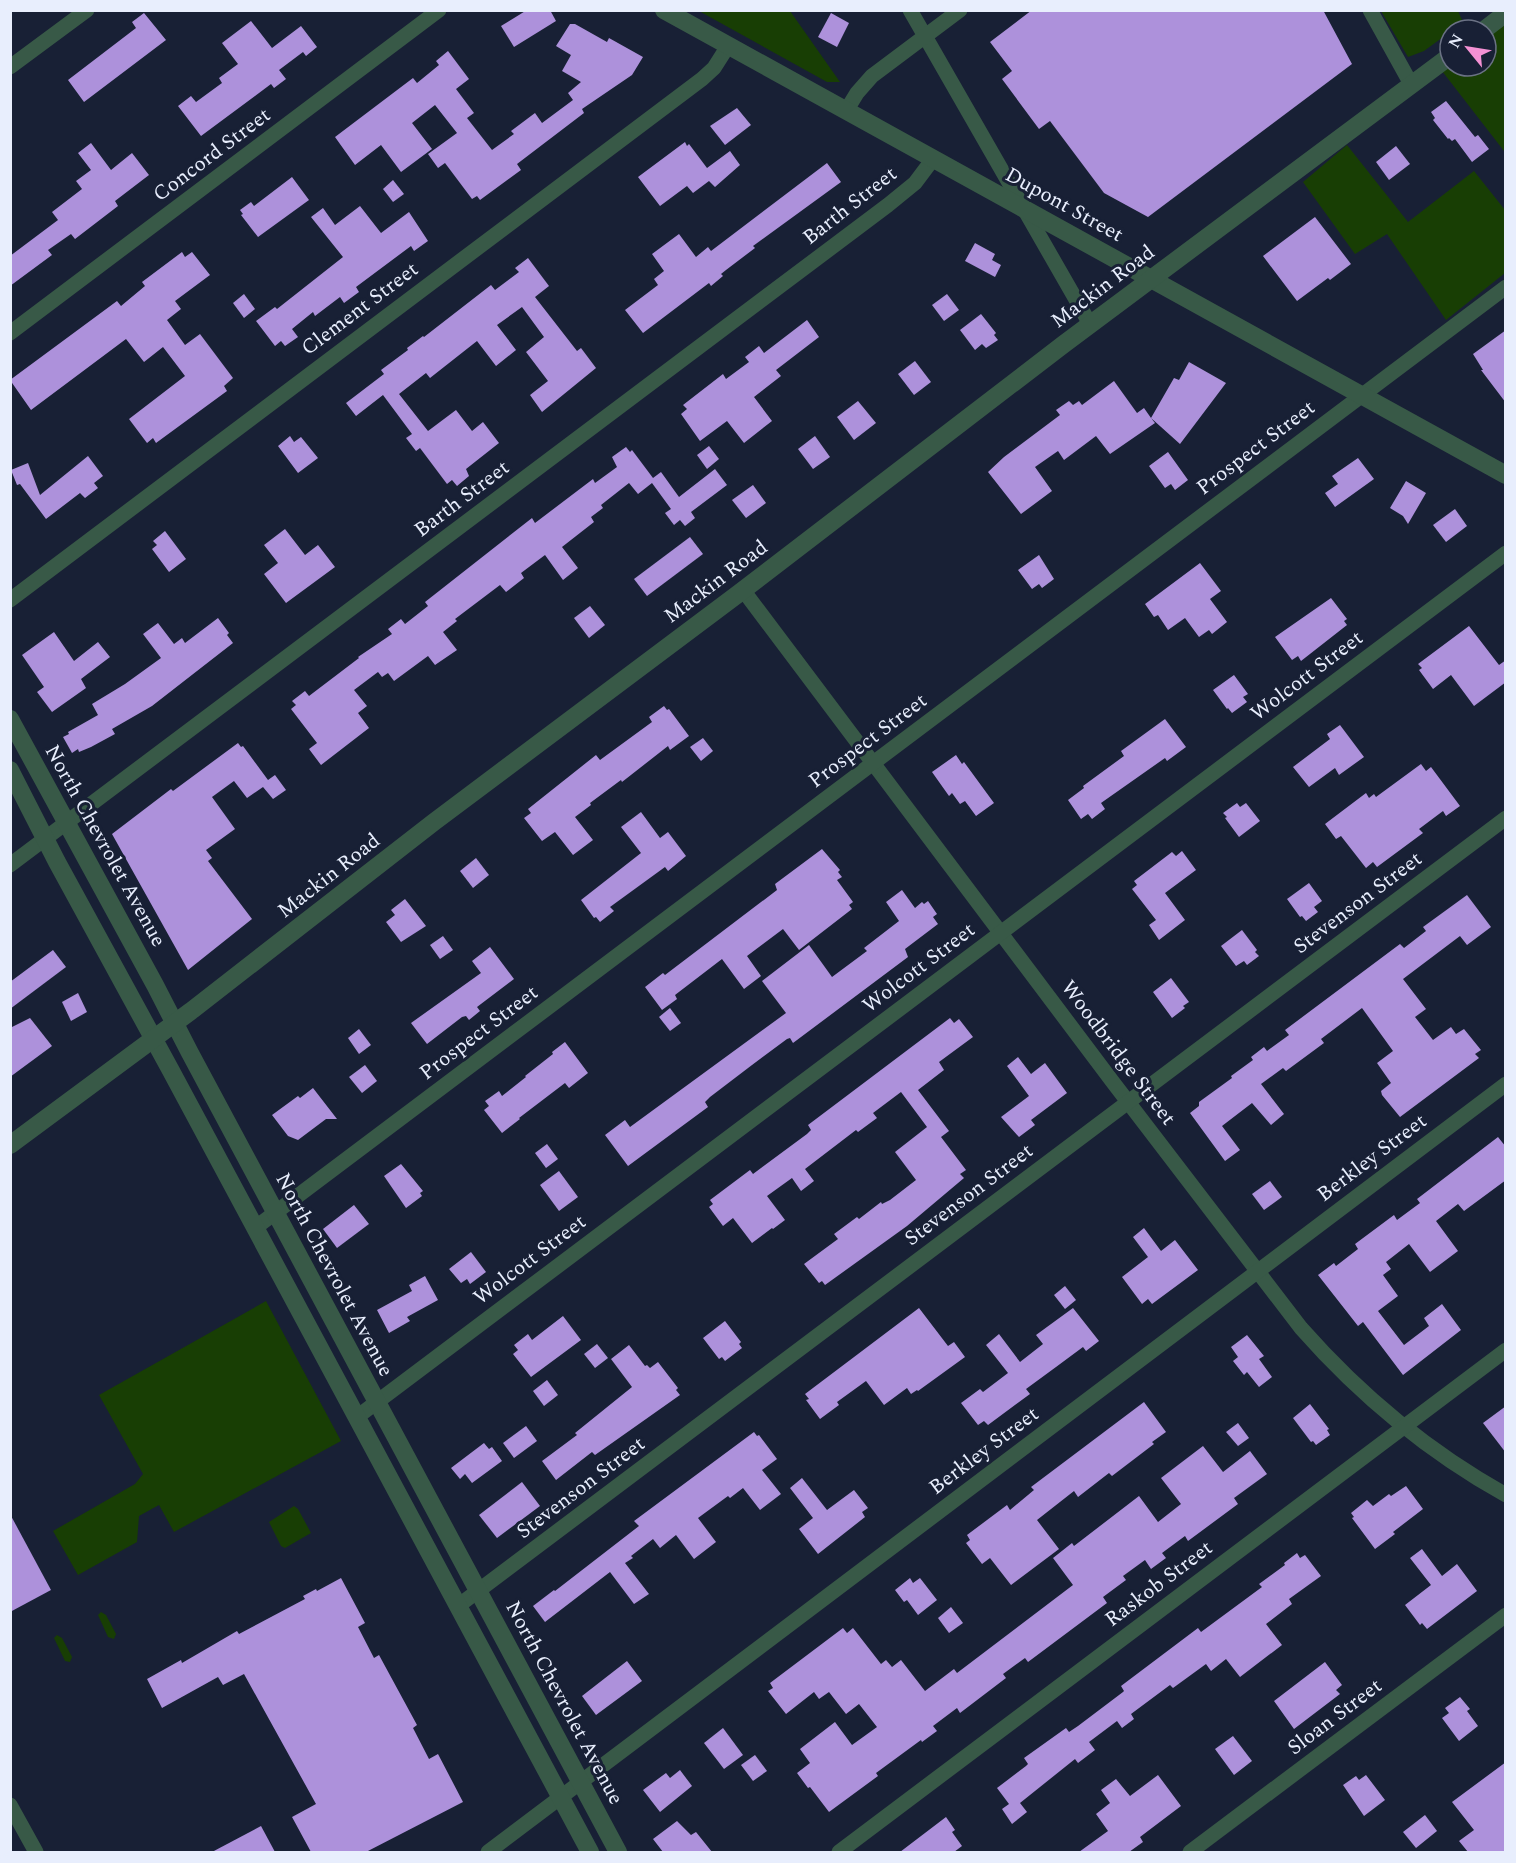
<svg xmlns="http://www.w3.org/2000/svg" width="1516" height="1863" font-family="Spectral,serif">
<rect width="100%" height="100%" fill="#182035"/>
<!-- green -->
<g fill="#183e04">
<path d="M699,11H790L840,82H827Z"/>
<path d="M1381,11H1458L1463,22L1450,30V32L1424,51L1408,57Z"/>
<path d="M1505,24V150L1504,151L1442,71L1450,66H1486V39Z"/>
<path d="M1347,145L1408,222L1474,171L1505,210V273L1446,320L1387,234L1355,254L1303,182Z"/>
<path d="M266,1301L341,1441L174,1532L159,1505L139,1516L137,1542L78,1575L53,1531L135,1484L143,1474L99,1395Z"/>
<path d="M294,1506L298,1509L311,1533L285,1548L281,1546L269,1522Z"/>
<path d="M101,1612L106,1615L116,1634L114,1639L108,1637L98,1615Z"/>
<path d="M57,1635L62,1638L72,1657L70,1662L65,1661L54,1638Z"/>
</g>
<!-- building -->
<g fill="#ad91db">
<path d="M527,10H550L556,21L514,47L501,26Z"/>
<path d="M1032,10H1323L1352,64L1148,217L1104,193L1050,121L1039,129L1002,79L1012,71L990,42Z"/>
<path d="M144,13L166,40L84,102L68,80L136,28L132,22Z"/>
<path d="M831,13L849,23L837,47L818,37Z"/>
<path d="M251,21L272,48L301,26L317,47L306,56L303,52L279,70L286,79L274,88L271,84L201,136L178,106L191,96L196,102L222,83L219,78L238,64L222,43Z"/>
<path d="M570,24H575L607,42L609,38L643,57L632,75L582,109L584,113L517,164L521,170L480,200L477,196L472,199L445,163L438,168L428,154L457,133L435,105L412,123L432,149L401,172L381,145L355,165L335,137L413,78L417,83L439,65L436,61L448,51L469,79L456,89L474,113L467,118L492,150L514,134L511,131L535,113L542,123L573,100L568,93L581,82L562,71L571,55L556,46Z"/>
<path d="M1446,101L1475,137L1478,135L1489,149L1472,162L1455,139L1452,141L1449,138L1448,139L1433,120L1435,118L1431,112Z"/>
<path d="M737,108L751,125L725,145L710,126Z"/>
<path d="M685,142L687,146L689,144L707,168L730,151L740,165L715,187L709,181L693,193L687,186L660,206L638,177Z"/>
<path d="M91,143L111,170L132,153L149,175L115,201L118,206L75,239L71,234L48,250L52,255L10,286V256L58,220L52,212L82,189L76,181L91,170L78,153Z"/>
<path d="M1396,146L1410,164L1389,180L1376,162Z"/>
<path d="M827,163L841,182L753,246L755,248L726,270L721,274L723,276L711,286L709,283L643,333L625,310L658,285L654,279L664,271L652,254L679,234L696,257L708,247L711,251Z"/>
<path d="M292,177L309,200L258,237L241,215L243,214L240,210L251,202L254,206Z"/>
<path d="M393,180L404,194L393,202L383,189Z"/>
<path d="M360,206L381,233L409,212L428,241L414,251L411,246L356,287L359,292L344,303L340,297L315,316L313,312L292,329L298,337L285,346L281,341L275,346L256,321L275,307L277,309L343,257L311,217L323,208L335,225Z"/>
<path d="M1315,217L1351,264L1330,280L1328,278L1297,301L1263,256Z"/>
<path d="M975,243L995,254L992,260L1001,265L995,277L965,261Z"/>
<path d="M182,252L185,257L192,252L210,275L175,301L181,309L167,320L185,345L200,334L233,378L224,386L227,391L156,443L153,438L147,443L129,419L185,376L163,347L144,362L126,339L31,410L10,380L117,301L121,306L145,286L142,282Z"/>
<path d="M528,258L549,286L535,297L577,351L581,348L596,368L542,412L530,395L548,381L526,352L544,337L522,307L497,325L516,350L496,366L477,341L430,378L426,373L399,394L428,431L456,410L472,431L483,422L499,443L466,469L469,476L457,486L452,480L447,484L420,448L416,451L406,438L412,434L383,395L356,416L346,403L384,374L381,370L408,350L407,348L423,336L424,337L491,285L495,290L519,272L515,268Z"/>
<path d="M244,294L255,309L244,318L233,303Z"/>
<path d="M947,294L959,310L944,321L932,305Z"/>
<path d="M981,314L996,333L994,335L998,340L986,348L982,344L975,350L960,330Z"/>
<path d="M807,320L819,337L776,370L781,376L754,397L772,421L744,443L727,421L700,441L681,414L687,409L683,405L723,374L726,379L749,362L745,357L759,346L764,353Z"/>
<path d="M1506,330V403L1481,370H1483L1473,354Z"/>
<path d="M915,361L931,382L914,395L898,374Z"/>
<path d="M1189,362L1226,383L1180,444L1151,418L1155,423L1110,454L1096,436L1064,460L1058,451L1035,467L1052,491L1021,514L988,472L1004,457L1060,415L1056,410L1069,401L1073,405L1079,401L1082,405L1114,381L1137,413L1144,408L1151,418L1174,378L1179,380Z"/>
<path d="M858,401L876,423L854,440L837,417Z"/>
<path d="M290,436L294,442L301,437L318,458L298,473L278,446Z"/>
<path d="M815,436L830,457L813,469L798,449Z"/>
<path d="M709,446L719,459L707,469L697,455Z"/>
<path d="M626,447L630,452L632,450L653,478L661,472L679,497L715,469L727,485L691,512L695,518L685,526L680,520L674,525L665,513L671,509L652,483L638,494L629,483L601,505L603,508L591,517L594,522L562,547L578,568L563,580L545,555L521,573L524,578L506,592L500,585L455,619L457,621L443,632L457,650L435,665L428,656L394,681L388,673L382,677L378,672L354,690L367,706L358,713L369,728L321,765L309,749L317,743L291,709L296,705L292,701L305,691L309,696L359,658L358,657L392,634L388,629L401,619L405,624L428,606L425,602L532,518L535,523L593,479L595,483L617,467L612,457Z"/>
<path d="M1168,452L1188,480L1175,490L1171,484L1165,488L1149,466Z"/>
<path d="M88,456L103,476L94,483L98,488L85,498L80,493L46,519L20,484L17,485L11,470L28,463L40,495Z"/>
<path d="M1358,458L1374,479L1335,507L1325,493L1338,484L1332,476Z"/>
<path d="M1406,481L1426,493L1408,524L1403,516L1390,508Z"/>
<path d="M753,485L766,503L746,518L732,500Z"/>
<path d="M1455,509L1467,526L1446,542L1433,525Z"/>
<path d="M285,529L305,555L318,545L335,567L286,603L264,574L278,563L264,545Z"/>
<path d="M165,531L186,559L169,572L152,549L157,545L153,541Z"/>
<path d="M690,537L703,554L647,596L634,579Z"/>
<path d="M1039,555L1054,579L1042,588L1039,584L1032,589L1018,570Z"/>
<path d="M1200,563L1221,591L1210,599L1227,622L1212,634L1209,630L1199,637L1185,618L1168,630L1158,615L1154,617L1145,604Z"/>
<path d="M1331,598L1347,619L1344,621L1347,625L1301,661L1298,656L1292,660L1275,637Z"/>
<path d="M590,606L605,625L589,638L574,618Z"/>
<path d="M218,618L229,633L227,635L233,643L152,706L112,729L115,734L91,747L79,752L78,749L72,753L63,737L69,734L68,732L98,715L92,704L125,684L161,658L143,634L158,623L174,644L182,638L185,643Z"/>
<path d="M1469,626L1499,665L1506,660V682L1474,706L1451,675L1433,689L1419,670L1422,668L1418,664Z"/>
<path d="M54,632L74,661L98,642L110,657L81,679L86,688L52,712L37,692L44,687L22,655Z"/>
<path d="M1234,675L1248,694L1243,697L1247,702L1232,713L1228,708L1227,709L1213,690Z"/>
<path d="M664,706L667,710L669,709L689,736L670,750L668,746L622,782L621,780L590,803L591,805L575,817L593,840L573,855L555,832L542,841L524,818L531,813L528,809L596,755L600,760L652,722L649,717Z"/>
<path d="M1165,719L1186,747L1167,761L1165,758L1101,803L1105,809L1092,819L1088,814L1081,819L1068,800L1084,788L1083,786L1124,756L1121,751Z"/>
<path d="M1340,725L1364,757L1339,775L1335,768L1309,787L1293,767L1330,739L1327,734Z"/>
<path d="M703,738L713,751L701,761L690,747Z"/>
<path d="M238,743L241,747L243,746L268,780L275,775L286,790L273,799L263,787L247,798L234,781L212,797L235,829L206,850L212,858L208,861L252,919L188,970L112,834L171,789L173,791Z"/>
<path d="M956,755L962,764L964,762L994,803L976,816L965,801L960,804L952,793L949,796L932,772Z"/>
<path d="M1421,764L1426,771L1431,767L1460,806L1446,816L1443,811L1419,829L1423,833L1377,867L1373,862L1366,868L1341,836L1336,839L1325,824L1366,793L1369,798L1374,794L1376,797Z"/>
<path d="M1237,803L1240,807L1246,803L1260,821L1239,837L1225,818L1227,817L1223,813Z"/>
<path d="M641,812L660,838L668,832L686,856L668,871L665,867L610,907L614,911L600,922L596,917L594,918L581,900L641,853L621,827Z"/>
<path d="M822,849L840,870L838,872L842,877L837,880L853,902L849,905L852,909L799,950L783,929L747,956L761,976L744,989L722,959L675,995L677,999L662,1010L645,987L663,973L665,975L777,890L775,884Z"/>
<path d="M1182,851L1196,870L1165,893L1185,920L1159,940L1149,925L1156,920L1132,889L1137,885L1134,881L1172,852L1176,856Z"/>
<path d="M476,858L489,875L473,888L460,871Z"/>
<path d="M1309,883L1322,901L1314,907L1318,912L1306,921L1302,916L1300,917L1287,899Z"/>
<path d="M902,890L915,908L922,902L924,904L928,901L937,914L933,917L938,924L905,949L908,957L793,1043L790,1038L787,1039L752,1065L710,1097L705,1102L708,1107L628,1166L605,1135L625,1120L630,1127L786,1013L762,981L809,945L832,977L867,951L864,948L899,921L886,902Z"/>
<path d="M1467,895L1491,927L1467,945L1460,936L1403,979L1426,1009L1415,1017L1433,1040L1451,1027L1456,1034L1464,1029L1481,1050L1475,1054L1479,1058L1400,1117L1382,1095L1381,1091L1391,1083L1377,1063L1393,1051L1362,1008L1321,1039L1324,1043L1286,1071L1283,1068L1261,1084L1284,1114L1271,1125L1252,1103L1222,1126L1240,1150L1225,1161L1190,1113L1199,1106V1102L1232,1078L1231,1076L1253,1060L1251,1057L1264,1047L1267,1051L1289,1035L1285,1030L1400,944L1404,948L1426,931L1423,927Z"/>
<path d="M405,899L426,926L401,942L386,922L395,915L391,910Z"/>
<path d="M1242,930L1257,950L1255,952L1259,956L1247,965L1244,961L1236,966L1221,946Z"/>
<path d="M443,936L453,950L440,959L430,945Z"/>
<path d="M490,947L514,979L477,1007L480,1011L469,1020L466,1016L462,1017L427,1044L411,1023L481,973L472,961Z"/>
<path d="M53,950L66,967L10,1009V982Z"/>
<path d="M1171,978L1189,1002L1183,1006L1185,1008L1172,1018L1153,992Z"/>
<path d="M78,993L87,1012L71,1021L62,1002Z"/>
<path d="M670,1008L681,1023L670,1031L659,1017Z"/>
<path d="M30,1018L52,1046L10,1077V1028Z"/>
<path d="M950,1018L954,1023L959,1019L973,1037L939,1062L944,1070L918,1090L949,1131L941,1137L966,1170L960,1174L964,1178L907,1226L825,1285L822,1281L819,1283L804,1264L838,1239L834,1234L857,1217L859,1219L881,1202L882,1204L890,1200L916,1180L895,1152L927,1127L901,1092L873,1113L877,1118L858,1132L856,1130L805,1169L814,1181L801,1191L792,1178L767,1196L785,1220L773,1229L772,1228L752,1243L733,1218L723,1226L709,1207L713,1204L710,1200L750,1170L753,1174L807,1134L811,1130L808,1125Z"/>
<path d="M359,1029L371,1045L359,1054L348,1038Z"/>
<path d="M565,1042L588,1073L569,1088L565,1083L519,1118L520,1119L502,1133L484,1110L489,1106L485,1101L499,1091L502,1096L526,1077L525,1076L553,1054L552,1052Z"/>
<path d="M1018,1057L1031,1074L1045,1063L1067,1093L1031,1120L1035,1125L1019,1137L1001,1117L1029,1096L1007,1066Z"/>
<path d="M365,1065L377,1081L362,1093L349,1077Z"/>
<path d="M313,1088L337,1119H326L298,1140L288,1136L272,1115L298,1096L300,1098Z"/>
<path d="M1498,1137L1506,1147V1180L1464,1211L1458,1204L1436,1221L1458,1251L1430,1272L1409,1244L1386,1262L1391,1269L1383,1275L1398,1296L1378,1311L1404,1345L1429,1326L1424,1318L1442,1304L1461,1330L1403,1375L1363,1322L1358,1326L1318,1275L1334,1263L1336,1266L1358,1249L1355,1244L1394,1215L1397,1220L1420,1203L1417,1199Z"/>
<path d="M547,1144L558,1159L546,1168L535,1153Z"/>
<path d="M401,1164L423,1191L420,1193L422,1196L406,1208L384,1176Z"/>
<path d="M559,1171L578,1197L559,1211L540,1185Z"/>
<path d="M1270,1181L1282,1197L1264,1210L1252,1194Z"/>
<path d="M354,1205L369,1224L337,1248L323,1229Z"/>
<path d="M1144,1228L1161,1251L1175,1240L1198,1270L1152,1304L1148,1299L1142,1304L1122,1277L1148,1257L1133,1237Z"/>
<path d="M471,1252L486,1272L470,1284L467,1279L461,1283L449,1269Z"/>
<path d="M425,1276L438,1300L407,1317L410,1321L389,1333L377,1310L412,1291L409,1285Z"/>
<path d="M1065,1286L1076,1300L1065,1309L1054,1295Z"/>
<path d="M919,1308L948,1346L954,1342L965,1357L918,1391L917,1390L911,1394L907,1388L884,1405L866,1381L837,1402L839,1405L820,1419L806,1400L809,1399L805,1394Z"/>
<path d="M1073,1308L1099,1341L1086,1351L1083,1347L1056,1367L1026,1389L1030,1394L988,1425L984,1421L978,1425L961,1403L980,1389L983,1392L1008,1373L986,1345L999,1334L1020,1362L1043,1344L1036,1335Z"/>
<path d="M563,1316L581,1340L531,1377L513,1354L518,1350L514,1345L528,1334L532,1340Z"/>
<path d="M725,1321L741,1342L739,1344L742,1348L725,1361L722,1357L719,1359L703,1338Z"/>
<path d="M1247,1335L1264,1356L1259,1359L1272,1377L1259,1387L1247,1372L1244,1375L1233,1361L1238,1357L1231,1347Z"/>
<path d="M597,1344L608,1358L595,1368L584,1354Z"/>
<path d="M629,1345L645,1366L647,1365L650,1368L658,1362L678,1388L676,1390L680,1395L595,1455L592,1452L556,1480L542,1461L577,1435L575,1433L632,1387L611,1359Z"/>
<path d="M547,1380L558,1395L544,1406L533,1391Z"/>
<path d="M1144,1402L1166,1432L1152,1442L1154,1444L1112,1476L1109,1473L1078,1497L1074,1491L1037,1520L1059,1549L1011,1585L990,1558L982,1564L966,1543L970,1540L967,1535L1007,1505L1010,1510L1034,1490L1031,1487Z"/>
<path d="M1310,1404L1329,1429L1327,1430L1330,1435L1316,1445L1313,1441L1311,1442L1293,1418Z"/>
<path d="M1506,1406V1453L1483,1423Z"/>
<path d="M1238,1423L1249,1438L1238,1446L1226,1432Z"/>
<path d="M526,1426L537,1441L514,1458L503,1443Z"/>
<path d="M754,1432L757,1436L759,1435L777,1459L762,1470L781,1494L760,1510L743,1488L730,1498L728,1496L698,1518L716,1542L694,1559L676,1535L660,1548L653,1539L631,1556L633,1558L625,1563L649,1594L634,1604L610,1572L545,1622L533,1606L554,1590L555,1591L639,1526L634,1521Z"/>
<path d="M484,1443L489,1449L492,1447L502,1461L472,1483L465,1474L460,1479L451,1468Z"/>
<path d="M1203,1446L1223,1472L1250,1451L1267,1474L1234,1498L1238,1504L1188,1541L1185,1536L1162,1553L1166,1558L1151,1569L1145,1560L1123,1576L1126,1580L1103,1597L1107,1603L1028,1662L1025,1658L1003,1674L1006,1678L960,1713L957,1708L933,1726L937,1731L922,1742L921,1740L876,1773L878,1776L829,1812L810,1787L808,1788L797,1773L810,1763L800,1749L835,1722L852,1745L877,1727L859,1704L846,1714L829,1692L819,1699L814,1692L786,1714L768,1691L773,1688L770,1683L843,1628L847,1633L853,1628L881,1664L886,1660L892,1667L901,1660L925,1691L954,1669L957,1673L1073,1585L1053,1558L1072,1543L1074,1546L1139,1496L1158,1522L1181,1504L1161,1478Z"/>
<path d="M802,1478L827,1510L854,1490L868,1508L862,1512L865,1517L818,1554L799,1529L813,1518L790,1488Z"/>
<path d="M522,1482L540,1506L497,1538L479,1515Z"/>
<path d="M1406,1486L1423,1509L1393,1532L1395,1534L1375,1549L1352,1518L1354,1517L1351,1513L1367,1500L1373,1506L1389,1494L1391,1496Z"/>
<path d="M10,1514L51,1590L10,1612Z"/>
<path d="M1422,1549L1442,1576L1457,1564L1477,1591L1427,1629L1422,1623L1420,1625L1405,1605L1431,1585L1410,1558Z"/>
<path d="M1297,1553L1300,1558L1305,1555L1321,1576L1289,1599L1292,1604L1266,1624L1282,1645L1240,1677L1226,1659L1211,1671L1206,1664L1173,1688L1170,1685L1131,1714L1134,1719L1122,1728L1117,1721L1089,1742L1095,1750L1078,1763L1075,1759L1020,1803L1027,1812L1012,1824L1002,1809L1009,1804L997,1788L1026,1766L1028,1764L1024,1758L1066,1728L1069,1732L1078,1726L1123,1692L1124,1691L1121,1686L1198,1628L1201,1632L1262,1587L1259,1584L1285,1565L1284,1563Z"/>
<path d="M341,1578L365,1623L358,1627L374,1658L379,1655L417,1725L413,1728L429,1759L438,1754L463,1802L366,1852H311L292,1817L316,1804L244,1674L223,1685L218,1677L162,1708L147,1679L181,1660L182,1663L237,1631L239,1634L305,1599L303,1596L316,1589L317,1591Z"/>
<path d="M910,1578L913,1583L920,1578L937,1600L918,1615L907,1600L904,1602L895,1590Z"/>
<path d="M951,1607L963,1623L949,1633L938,1618Z"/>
<path d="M627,1661L642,1681L596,1715L582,1696Z"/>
<path d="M1325,1662L1342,1685L1336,1690L1340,1694L1294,1729L1274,1701Z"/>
<path d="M1460,1697L1470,1709L1467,1711L1478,1726L1459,1741L1442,1718L1449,1713L1445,1708Z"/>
<path d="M723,1728L743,1755L724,1769L704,1743Z"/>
<path d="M1233,1736L1252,1761L1234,1775L1215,1749Z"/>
<path d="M755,1755L767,1771L753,1781L741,1765Z"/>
<path d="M1506,1762V1852H1468L1459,1841L1474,1830L1452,1802Z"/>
<path d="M680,1770L692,1786L660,1812L643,1790L666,1773L670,1778Z"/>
<path d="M1158,1775L1181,1806L1140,1837L1143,1842L1129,1852H1079L1108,1831L1096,1814L1110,1803L1101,1790L1116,1779L1130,1796Z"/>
<path d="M1366,1775L1385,1800L1364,1816L1343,1785L1356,1776L1359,1780Z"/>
<path d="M1425,1815L1437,1831L1416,1848L1403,1832Z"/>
<path d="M946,1817L955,1830L952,1832L962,1846L954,1852H900Z"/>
<path d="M677,1821L691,1835L696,1832L712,1852H663L653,1839Z"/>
<path d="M261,1826L275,1852H212Z"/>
</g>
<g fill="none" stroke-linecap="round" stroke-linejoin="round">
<!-- minor -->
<g stroke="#385947" stroke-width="15">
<path d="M910,10L1090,324"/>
<path d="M1370,10L1411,84"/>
<path d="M10,67L87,10"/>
<path d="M846,111L857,93L872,76L960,10"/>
<path d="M10,333L439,10"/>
<path d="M743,590L1112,1081L1301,1328C1360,1395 1427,1451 1506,1495"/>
<path d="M10,600L702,79L714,68L728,46"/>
<path d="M10,865L888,205L915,183L933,159"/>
<path d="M255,1228L1506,287"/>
<path d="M357,1417L1506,553"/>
<path d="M458,1606L1506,818"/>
<path d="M10,1805L36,1852"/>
<path d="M488,1852L1506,1084"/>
<path d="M839,1852L1506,1350"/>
<path d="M1190,1852L1506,1615"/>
</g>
<!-- tertiary -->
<g stroke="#385947" stroke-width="18">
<path d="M664,10L1506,475"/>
<path d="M1484,30L1506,13"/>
<path d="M10,719L155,985L190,1053L618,1852"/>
<path d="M10,770L57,862L170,1069L590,1852"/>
<path d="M10,1145L191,1011L434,822L738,594L1064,344L1450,56"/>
</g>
</g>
<g text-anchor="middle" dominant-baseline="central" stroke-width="6" stroke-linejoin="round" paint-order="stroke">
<!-- street labels -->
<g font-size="21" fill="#e8eefd" stroke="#182035">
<text transform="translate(212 155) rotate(-37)">Concord Street</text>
<text transform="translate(1064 205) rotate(29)">Dupont Street</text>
<text transform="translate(850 206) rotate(-38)">Barth Street</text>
<text transform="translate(1103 287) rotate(-37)">Mackin Road</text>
<text transform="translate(360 309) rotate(-37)">Clement Street</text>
<text transform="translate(1256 448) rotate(-37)">Prospect Street</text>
<text transform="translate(462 499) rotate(-37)">Barth Street</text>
<text transform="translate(716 582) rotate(-37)">Mackin Road</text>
<text transform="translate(1307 676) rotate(-37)">Wolcott Street</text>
<text transform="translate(868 741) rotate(-37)">Prospect Street</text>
<text transform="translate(105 846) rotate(61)">North Chevrolet Avenue</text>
<text transform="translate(329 876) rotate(-38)">Mackin Road</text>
<text transform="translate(1358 903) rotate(-37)">Stevenson Street</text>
<text transform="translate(919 968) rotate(-37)">Wolcott Street</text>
<text transform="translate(479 1033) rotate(-37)">Prospect Street</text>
<text transform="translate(1118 1053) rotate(53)">Woodbridge Street</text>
<text transform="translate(1372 1158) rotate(-37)">Berkley Street</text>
<text transform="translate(969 1195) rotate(-37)">Stevenson Street</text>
<text transform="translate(530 1260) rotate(-37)">Wolcott Street</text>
<text transform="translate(334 1275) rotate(62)">North Chevrolet Avenue</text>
<text transform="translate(984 1451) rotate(-37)">Berkley Street</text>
<text transform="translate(581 1488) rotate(-37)">Stevenson Street</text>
<text transform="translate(1159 1584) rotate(-37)">Raskob Street</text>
<text transform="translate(564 1703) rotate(62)">North Chevrolet Avenue</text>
<text transform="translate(1335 1717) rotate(-37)">Sloan Street</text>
</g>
</g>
<!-- border -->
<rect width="1516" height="1863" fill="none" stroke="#e8eefd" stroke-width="24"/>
<!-- north arrow -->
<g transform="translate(1468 48) rotate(300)"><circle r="28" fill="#182035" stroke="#6b7285" stroke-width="1.5"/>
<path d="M0-4.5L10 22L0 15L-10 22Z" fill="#f491d4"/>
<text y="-9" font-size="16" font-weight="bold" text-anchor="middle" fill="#e8eefd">N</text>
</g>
</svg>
